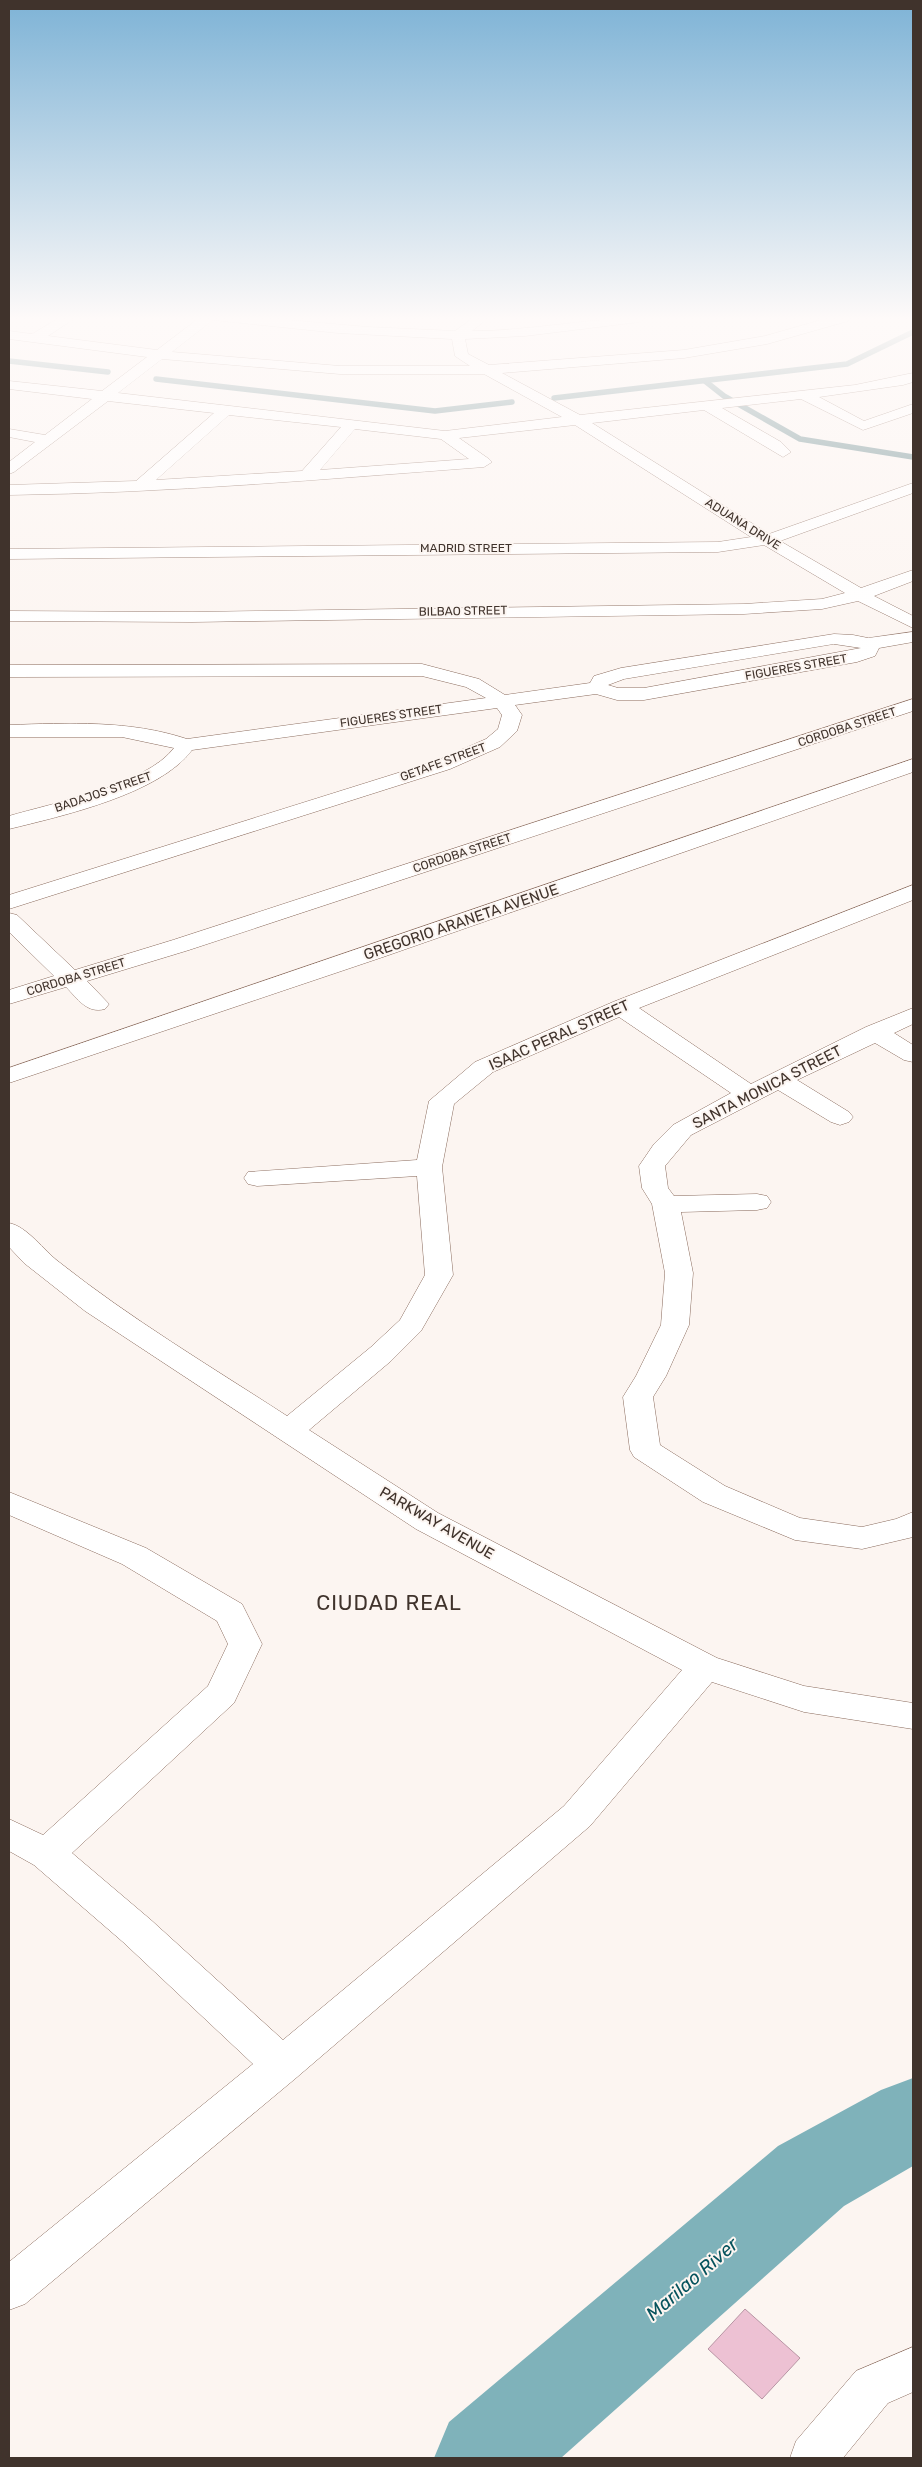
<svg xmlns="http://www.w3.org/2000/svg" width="922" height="2467" font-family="Rubik,sans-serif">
<rect width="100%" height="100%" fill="#fcf5f1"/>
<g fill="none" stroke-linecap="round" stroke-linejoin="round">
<!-- stream -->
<g stroke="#6c8c8f" stroke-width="5.5">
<path d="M9,361L108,372"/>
<path d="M156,379L435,411L512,402"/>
<path d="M705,381L724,396L800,439L913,457"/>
<path d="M554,398L847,364L913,332"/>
</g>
<!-- river -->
<path fill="#7fb2ba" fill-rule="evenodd" d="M913,2078V2166L844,2206L561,2458H434L449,2422L778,2146L881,2090Z"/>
</g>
<!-- building -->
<path fill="#edc1d3" stroke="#b895a4" d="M745,2309L800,2358L762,2399L708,2349Z"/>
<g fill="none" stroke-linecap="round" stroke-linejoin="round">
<defs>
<g id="street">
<path d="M59,318H75L48,336L157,350L199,318H264L368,327L455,331L473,318H488L472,331C531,331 587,318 645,318L639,322L525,336L465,339L468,354L489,365L684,350L765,336L828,318H849L848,321L767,344L684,358L502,373L580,415L855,385L913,373V382L903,385L819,397L864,421L913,404V413L863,430L801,399L722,408L781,442L791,452L783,457L704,410L592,423L769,534L913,483V493L780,541L861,588L913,570V581L874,596L913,616V628L858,601L822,609L744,614L192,622L9,621V611L192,612L744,604L822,599L845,593L764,545L718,552L9,559V549L718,542L751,537L575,425L459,438L489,459L492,462L484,467C325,479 168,493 9,495V485L136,481L214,413L108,401L14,472L9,474V462L35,442L9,437V429L45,435L92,399L9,389V381L102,391L147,357L9,339V331L32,334ZM213,320L338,333L452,339L455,356L470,366H340L172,352ZM162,359L340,374H484L562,417L445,431L118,393ZM229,415L341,427L302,471L156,480ZM355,429L441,439L469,459L320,470Z"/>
<path d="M913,632V642L879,648L875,656L857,662L644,700H617L596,694L515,705L522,715L517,731L500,747L450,769L9,909V895L436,761L486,739L498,729L502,715L497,708L192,750C160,794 62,816 9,829V816C53,803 146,785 174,748L122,737H9V725C68,723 130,720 187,739L486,698L466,687L422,676L9,677V665L422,664L479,679L505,695L590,683L594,676L621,668L834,634L853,635L868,638ZM834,644L861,648L644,688H618L608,685L624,679Z"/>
<path d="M913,699V711L189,950L87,981L109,1004L105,1009C87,1014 78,999 66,987L9,1004V990L54,976L9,932V913L17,915L75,970L173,940Z"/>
<path d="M913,759V772L383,957L9,1083V1068Z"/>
<path d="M913,885V900L639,1008L751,1084L866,1027L913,1008V1024L894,1033L913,1045V1062L904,1060L875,1043L797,1080L849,1112L853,1117L849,1122L840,1125L831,1122L778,1090L691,1135L665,1166L668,1188L674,1196L757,1194L767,1196L771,1202L767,1208L757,1210L681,1212L693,1273L689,1325L666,1376L653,1397L660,1445L725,1486L800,1518L862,1527L896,1519L913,1512V1537L862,1549L795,1540L703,1502L634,1457L630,1450L623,1397L636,1376L661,1325L665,1273L652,1204L642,1188L639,1166L654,1144L673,1125L731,1093L619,1017L493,1072L454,1104L442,1167L453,1275L421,1331L391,1361L309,1430L438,1513L717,1658L804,1686L913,1703V1729L804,1712L712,1682L590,1826L296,2078L25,2304L9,2310V2262L253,2064L123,1942L34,1865L9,1851V1819L43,1835L208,1686L228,1644L217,1621L122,1564L9,1515V1492L146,1548L242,1604L262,1644L234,1703L72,1853L151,1920L283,2040L564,1806L682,1670L416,1529L85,1311L24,1263L9,1247V1223C28,1227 43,1250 59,1262C131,1319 210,1366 287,1416L371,1347L400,1320L425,1275L417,1176L257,1186L248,1184L244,1178L248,1172L417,1160L429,1101L475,1062L613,1002Z"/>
<path d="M913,2347V2392L888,2403L843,2458H790L796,2441L856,2371Z"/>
</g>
</defs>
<!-- street casing -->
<use href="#street" stroke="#8a6b5d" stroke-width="1"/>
<!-- street -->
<use href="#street" fill="#fff" fill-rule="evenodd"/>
</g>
<!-- sky -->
<linearGradient id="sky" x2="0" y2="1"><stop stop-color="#7eb3d6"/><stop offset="0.48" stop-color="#fefaf9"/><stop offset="1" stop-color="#fefaf9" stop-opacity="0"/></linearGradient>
<rect width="922" height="664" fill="url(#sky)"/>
<g text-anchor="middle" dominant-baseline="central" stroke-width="4" stroke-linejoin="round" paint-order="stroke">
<!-- far-street labels -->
<g font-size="12" fill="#40332c" stroke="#fcf5f1">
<text transform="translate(743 524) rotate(32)">ADUANA DRIVE</text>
<text x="466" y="548">MADRID STREET</text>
<text transform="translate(463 611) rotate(-1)">BILBAO STREET</text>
<text transform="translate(796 667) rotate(-10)">FIGUERES STREET</text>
<text transform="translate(391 716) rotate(-8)">FIGUERES STREET</text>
<text transform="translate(847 727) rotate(-18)">CORDOBA STREET</text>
<text transform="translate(443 762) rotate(-20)">GETAFE STREET</text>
<text transform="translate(103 792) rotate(-19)">BADAJOS STREET</text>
<text transform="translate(462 853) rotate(-18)">CORDOBA STREET</text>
<text transform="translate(76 977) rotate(-17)">CORDOBA STREET</text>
</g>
<!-- street labels -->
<g font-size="15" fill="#40332c" stroke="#fcf5f1">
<text transform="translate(461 922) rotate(-19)">GREGORIO ARANETA AVENUE</text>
<text transform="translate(559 1035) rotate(-24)">ISAAC PERAL STREET</text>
<text transform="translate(767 1087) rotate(-27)">SANTA MONICA STREET</text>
<text transform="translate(437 1523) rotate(30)">PARKWAY AVENUE</text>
</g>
<!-- near-water labels -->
<g font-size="19" font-style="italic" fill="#06535d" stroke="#fcf5f1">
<text transform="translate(692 2279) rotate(-41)">Marilao River</text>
</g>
<!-- near-quarter labels -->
<g font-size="21" letter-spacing="1" fill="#40332c" stroke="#fcf5f1">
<text x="389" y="1602">CIUDAD REAL</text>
</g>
</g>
<!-- border -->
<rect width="922" height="2467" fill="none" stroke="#40332c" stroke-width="20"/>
</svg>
